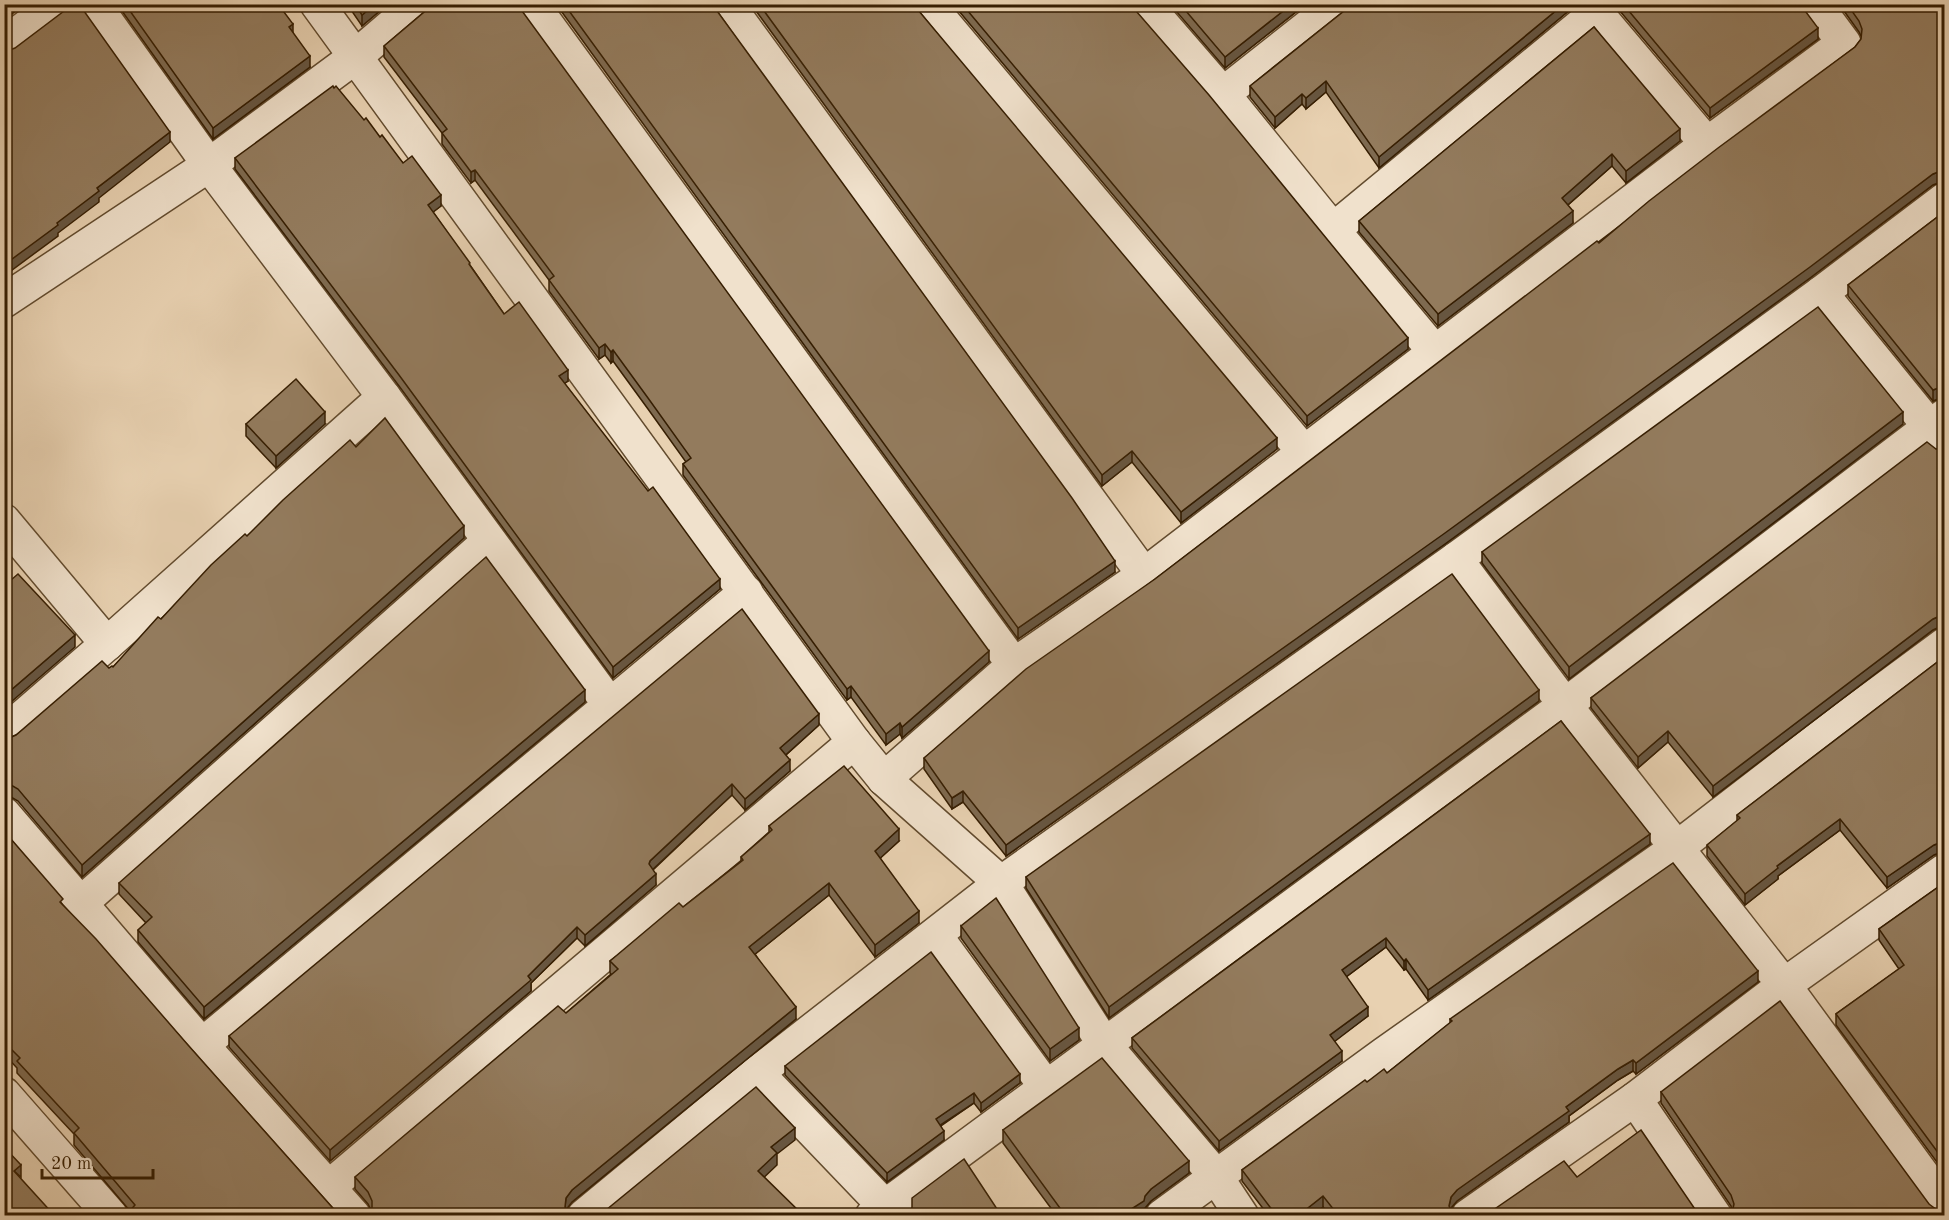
<svg xmlns="http://www.w3.org/2000/svg" width="1949" height="1220" font-family="'Old Standard TT',serif">
<rect width="100%" height="100%" fill="#e8d1b1"/>
<filter id="stains"><feTurbulence type="fractalNoise" baseFrequency=".00333" numOctaves="4"/><feColorMatrix values="0 0 0 0 .2 0 0 0 0 .09 0 0 0 0 .02 0 0 0 .5 -.17"/></filter>
<radialGradient id="worn" r=".72"><stop offset=".6" stop-color="#630" stop-opacity="0"/><stop offset="1" stop-color="#630" stop-opacity=".3"/></radialGradient>
<g fill="none" stroke-linecap="round" stroke-linejoin="round">
<defs>
<g id="minor">
<path d="M94,4L209,165L384,397L610,705"/>
<path d="M317,4L854,742L884,779L1001,883L1104,1044L1215,1175L1242,1216"/>
<path d="M532,4L1014,665"/>
<path d="M727,4L1144,575"/>
<path d="M928,4L1304,452"/>
<path d="M1145,4L1223,94L1333,230L1596,13"/>
<path d="M1589,4L1707,144"/>
<path d="M4,44L57,4"/>
<path d="M1223,94L1337,4"/>
<path d="M1333,230L1435,352L1707,144L1844,43L1815,4"/>
<path d="M1821,293L1943,443"/>
<path d="M4,301L209,165L355,57L417,4"/>
<path d="M4,521L107,644"/>
<path d="M1456,559L1565,705L1784,985L1944,1204"/>
<path d="M4,733L107,644L384,397"/>
<path d="M884,779L1014,665L1144,575L1435,352"/>
<path d="M4,814L202,1045L354,1216"/>
<path d="M80,904L489,541"/>
<path d="M935,935L1046,1087"/>
<path d="M202,1045L746,592"/>
<path d="M757,1073L894,1216"/>
<path d="M4,1094L111,1216"/>
<path d="M1635,1099L1715,1216"/>
<path d="M330,1186L854,742"/>
<path d="M584,1216L757,1073L1001,883L1456,559L1821,293L1944,200"/>
<path d="M872,1216L1565,705L1944,416"/>
<path d="M1162,1216L1384,1054L1678,847L1848,716L1944,645"/>
<path d="M1468,1216L1635,1099L1784,985L1944,871"/>
</g>
</defs>
<!-- minor casing -->
<use href="#minor" stroke="#624b2e" stroke-width="36"/>
<!-- minor -->
<use href="#minor" stroke="#f0e1cc" stroke-width="33"/>
</g>
<!-- wall -->
<g fill="#7e6a50" stroke="#361e02" stroke-width="1.5">
<path d="M117,4H278L310,67L213,139Z"/>
<path d="M347,4H388L362,26Z"/>
<path d="M556,4H712L1115,572L1018,639Z"/>
<path d="M751,4H913L1277,449L1181,523L1132,462L1102,486Z"/>
<path d="M953,4H1130L1408,349L1307,426Z"/>
<path d="M1170,4H1306L1225,68Z"/>
<path d="M1351,4H1571V9L1379,168L1326,92L1306,109L1302,104L1275,128L1250,97V86L1349,7Z"/>
<path d="M1614,4H1800L1818,39L1710,118Z"/>
<path d="M1839,4H1944V182H1941L1933,185L1810,278L1445,544L1006,856L963,802L952,809L924,769V758L1155,579L1855,47L1862,38L1859,32Z"/>
<path d="M430,7L989,662L902,738L900,734L886,745L851,697L847,700L683,475V464L686,462L648,409L613,361L611,363L605,355L599,359L549,291V280L475,180L471,183L442,144V133L384,57V46Z"/>
<path d="M1594,27L1680,141L1626,183L1612,166L1568,205L1573,223L1438,326L1359,232V221Z"/>
<path d="M364,120L403,163L441,206L433,212L504,314L568,381L564,383L720,589L613,678L399,386L235,169V158Z"/>
<path d="M1944,212V398H1941L1933,401L1848,296V285Z"/>
<path d="M246,424H325L276,468L246,436Z"/>
<path d="M1903,424L1569,679L1482,563V552Z"/>
<path d="M356,447L464,538L82,877L18,801L11,797L4,796V739H7L16,735L109,668L113,667L161,619L247,536Z"/>
<path d="M1936,449L1944,451V627L1942,626L1933,630L1713,797L1668,742L1638,768L1591,708V698Z"/>
<path d="M1944,657V853L1942,852L1934,855L1887,888L1840,830L1778,876V879L1745,905L1707,856V845L1737,821V815Z"/>
<path d="M1539,701L1109,1018L1026,888V877Z"/>
<path d="M585,702L204,1019L138,942V930L146,923L119,894V883Z"/>
<path d="M1561,721L1650,844L1428,1000L1406,969L1404,970L1386,947L1346,977L1368,1016L1334,1041L1342,1061L1219,1151L1132,1048V1038Z"/>
<path d="M819,725L786,755L790,771L745,810L732,795L653,870L656,885L585,946L577,938L531,983V991L330,1161L229,1047V1036Z"/>
<path d="M769,826L899,841L880,858L919,923L875,957L829,895L755,954L796,1019L572,1202L371,1210L368,1204L355,1189V1177L566,1013L611,974L610,973V961L683,907L741,861V857L769,832Z"/>
<path d="M4,831L63,905L339,1215L130,1211L74,1145V1134L17,1073V1068L4,1054Z"/>
<path d="M1944,883L1942,1169L1836,1025V1014L1899,969L1879,940V929Z"/>
<path d="M961,926L1079,1040L1050,1061L961,938Z"/>
<path d="M1758,982L1636,1074L1633,1071L1618,1080L1569,1116V1122L1457,1201L1451,1208V1210L1453,1215H1330L1323,1207L1313,1215H1268L1242,1181V1170L1367,1082L1387,1073L1450,1023V1019Z"/>
<path d="M785,1066L1020,1083L981,1112L974,1103L941,1126L944,1140L887,1182L785,1075Z"/>
<path d="M1661,1092L1929,1204L1732,1213L1731,1206L1661,1103Z"/>
<path d="M1003,1130L1189,1173L1151,1201L1145,1208L1144,1213L1140,1215H1056L1003,1143Z"/>
</g>
<!-- shaded-wall -->
<g fill="#675641" stroke="#361e02" stroke-width="1.5">
<path d="M11,4H25L4,20V9Z"/>
<path d="M375,4H388L362,26V15Z"/>
<path d="M1292,4H1306L1225,68V57Z"/>
<path d="M1564,4H1571V9L1379,168V157Z"/>
<path d="M293,24V35L289,27Z"/>
<path d="M1818,28V39L1710,118V108Z"/>
<path d="M310,56V67L213,139V128Z"/>
<path d="M1326,81V92L1306,109V98Z"/>
<path d="M1302,94V104L1275,128V117Z"/>
<path d="M1680,129V141L1626,183V171Z"/>
<path d="M170,132V142L99,198V202L58,233V236L4,276V265L97,188Z"/>
<path d="M1612,154V166L1562,210V198Z"/>
<path d="M475,170V180L471,183V172Z"/>
<path d="M1941,171V182L1933,185L1810,278L1445,544L1006,856V845L1933,174Z"/>
<path d="M441,195V206L428,216V205Z"/>
<path d="M1573,211V223L1438,326V314Z"/>
<path d="M1408,338V349L1307,426V416Z"/>
<path d="M605,344V355L599,359V348Z"/>
<path d="M613,350V361L611,363V352Z"/>
<path d="M568,370V381L559,387V376Z"/>
<path d="M1941,387V398L1933,401V390Z"/>
<path d="M325,412V424L276,468V456Z"/>
<path d="M1903,412V424L1569,679V667Z"/>
<path d="M1277,438V449L1181,523V512Z"/>
<path d="M1132,451V462L1102,486V475Z"/>
<path d="M464,526V538L82,877V865Z"/>
<path d="M1115,561V572L1018,639V628Z"/>
<path d="M720,579V589L613,678V667Z"/>
<path d="M1942,615V626L1933,630L1713,797V786L1933,619Z"/>
<path d="M75,635V647L4,708V696Z"/>
<path d="M989,651V662L902,738V727Z"/>
<path d="M851,686V697L847,700V689Z"/>
<path d="M585,690V702L204,1019V1007Z"/>
<path d="M1539,690V701L1109,1018V1007Z"/>
<path d="M819,714V725L780,760V748Z"/>
<path d="M900,723V734L886,745V734Z"/>
<path d="M1668,731V742L1638,768V757Z"/>
<path d="M790,760V771L745,810V799Z"/>
<path d="M732,784V795L650,872L649,864L650,861Z"/>
<path d="M963,791V802L952,809V798Z"/>
<path d="M1840,819V830L1778,876V879L1745,905V894L1777,866Z"/>
<path d="M899,829V841L875,863V851Z"/>
<path d="M1650,834V844L1428,1000V990Z"/>
<path d="M1942,842V852L1934,855L1887,888V877L1934,845Z"/>
<path d="M656,874V885L585,946V935Z"/>
<path d="M829,883V895L749,959V947Z"/>
<path d="M919,911V923L875,957V945Z"/>
<path d="M577,927V938L531,983V991L330,1161V1150L528,976Z"/>
<path d="M1386,938V947L1342,980V970Z"/>
<path d="M1406,959V969L1404,970V961Z"/>
<path d="M1758,971V982L1636,1074V1063Z"/>
<path d="M796,1007V1019L572,1202L566,1210L565,1207L566,1198L572,1190Z"/>
<path d="M1368,1007V1016L1330,1045V1035Z"/>
<path d="M1079,1028V1040L1050,1061V1049Z"/>
<path d="M1342,1051V1061L1219,1151V1141Z"/>
<path d="M1633,1060V1071L1618,1080L1569,1116V1122L1457,1201L1451,1208L1450,1215L1449,1206L1451,1197L1457,1190L1566,1107L1618,1069Z"/>
<path d="M1020,1074V1083L981,1112V1103Z"/>
<path d="M974,1093V1103L936,1128V1119Z"/>
<path d="M795,1128V1140L777,1154V1165L758,1183V1171L771,1147Z"/>
<path d="M944,1131V1140L887,1182V1173Z"/>
<path d="M1944,1157V1168L1942,1169V1158Z"/>
<path d="M1189,1161V1173L1151,1201L1145,1208L1144,1213L1140,1215H1122L1145,1196L1151,1189Z"/>
<path d="M21,1165V1177L14,1171Z"/>
<path d="M1323,1196V1207L1313,1215H1299Z"/>
</g>
<!-- building -->
<g fill="#937b5d" stroke="#361e02" stroke-width="1.5">
<path d="M4,4H11L4,9Z"/>
<path d="M71,4H79L170,132L97,188L99,191L57,223L58,225L4,265V52L15,48L68,8Z"/>
<path d="M125,4H278L293,24L289,27L310,56L213,128Z"/>
<path d="M355,4H375L362,15Z"/>
<path d="M431,4H517L989,651L902,727L900,723L886,734L851,686L847,689L683,464L691,458L648,398L613,350L611,352L605,344L599,348L549,280L554,276L475,170L471,172L442,133L447,129L384,46L430,7Z"/>
<path d="M564,4H712L1072,498L1115,561L1018,628Z"/>
<path d="M759,4H913L1277,438L1181,512L1132,451L1102,475Z"/>
<path d="M962,4H1130L1209,95L1408,338L1307,416Z"/>
<path d="M1180,4H1292L1225,57Z"/>
<path d="M1351,4H1564L1379,157L1326,81L1306,98L1302,94L1275,117L1250,86L1349,7Z"/>
<path d="M1623,4H1800L1818,28L1710,108Z"/>
<path d="M1847,4H1944V171H1941L1933,174L1810,267L1445,533L1006,845L963,791L952,798L924,758L1026,669L1155,579L1597,241L1599,243L1649,201L1718,148L1855,47L1861,39L1862,29L1859,21Z"/>
<path d="M1594,27L1680,129L1626,171L1612,154L1562,198L1573,211L1438,314L1359,221Z"/>
<path d="M333,86L334,88L336,86L364,120L366,118L380,137L382,135L403,163L412,156L441,195L428,205L470,263L469,264L504,314L519,302L568,370L559,376L648,491L653,487L720,579L613,667L399,375L235,158Z"/>
<path d="M1944,212V387H1941L1933,390L1848,285Z"/>
<path d="M1818,307L1903,412L1569,667L1482,552Z"/>
<path d="M296,379L325,412L276,456L246,424Z"/>
<path d="M385,418L464,526L82,865L18,789L11,785L4,784V739H7L16,735L102,661L109,668L112,666L113,667L158,617L161,619L211,565L245,534L247,536L283,500L350,440L356,447Z"/>
<path d="M1927,442L1936,449L1944,451V616L1942,615L1933,619L1713,786L1668,731L1638,757L1591,698Z"/>
<path d="M486,557L585,690L204,1007L138,930L152,917L119,883Z"/>
<path d="M18,574L75,635L4,696V586Z"/>
<path d="M1452,574L1539,690L1109,1007L1026,877Z"/>
<path d="M742,609L819,714L780,748L790,760L745,799L732,784L650,861L649,864L656,874L585,935L577,927L528,976L531,980L330,1150L229,1036Z"/>
<path d="M1944,657V842H1942L1934,845L1887,877L1840,819L1777,866L1778,868L1745,894L1707,845L1740,818L1737,815Z"/>
<path d="M1561,721L1650,834L1428,990L1406,959L1404,961L1386,938L1342,970L1368,1007L1330,1035L1342,1051L1219,1141L1132,1038Z"/>
<path d="M844,766L899,829L875,851L919,911L875,945L829,883L749,947L796,1007L572,1190L566,1198L565,1207L569,1215H368L372,1209V1201L368,1192L355,1177L558,1006L566,1013L618,969L610,961L679,903L683,907L743,860L741,857L772,830L769,826Z"/>
<path d="M4,831L63,899L60,902L96,939L188,1045L339,1215H126L135,1205L74,1133L79,1128L17,1061L20,1058L4,1042Z"/>
<path d="M1673,863L1758,971L1636,1063L1633,1060L1618,1069L1566,1107L1569,1111L1457,1190L1451,1197L1449,1206L1453,1215H1338L1323,1196L1299,1215H1276L1242,1170L1365,1080L1367,1082L1384,1069L1387,1073L1452,1021L1450,1019Z"/>
<path d="M1944,883V1157L1942,1158L1836,1014L1904,965L1879,929Z"/>
<path d="M996,898L1079,1028L1050,1049L961,926Z"/>
<path d="M931,952L1020,1074L981,1103L974,1093L936,1119L944,1131L887,1173L785,1066Z"/>
<path d="M1780,1001L1929,1204L1937,1210L1941,1215H1730L1732,1213L1734,1204L1731,1195L1661,1092Z"/>
<path d="M1102,1058L1189,1161L1151,1189L1145,1196L1144,1201L1122,1215H1065L1003,1130Z"/>
<path d="M756,1087L795,1128L771,1147L777,1153L758,1171L803,1215H600Z"/>
<path d="M1641,1130L1699,1215H1486L1564,1161L1577,1177Z"/>
<path d="M4,1147L21,1165L14,1171L54,1215H4Z"/>
<path d="M964,1159L1001,1215H908L912,1209V1198Z"/>
</g>
<!-- margin -->
<rect width="1949" height="1220" fill="none" stroke="#e8d1b1" stroke-width="24"/>
<rect x="6" y="6" width="1937" height="1208" fill="none" stroke="#361e02" stroke-width="3"/>
<rect x="12" y="12" width="1925" height="1196" fill="none" stroke="#361e02" stroke-width="1.5"/>
<!-- scale -->
<path d="M42 1169v9h111v-9" fill="none" stroke="#361e02" stroke-width="3"/>
<text x="51" y="1169" font-size="18" fill="#361e02" stroke="#f0e1cc" stroke-width="4.5" paint-order="stroke">20 m</text>
<rect width="100%" height="100%" filter="url(#stains)"/>
<rect width="100%" height="100%" fill="url(#worn)"/>
</svg>
